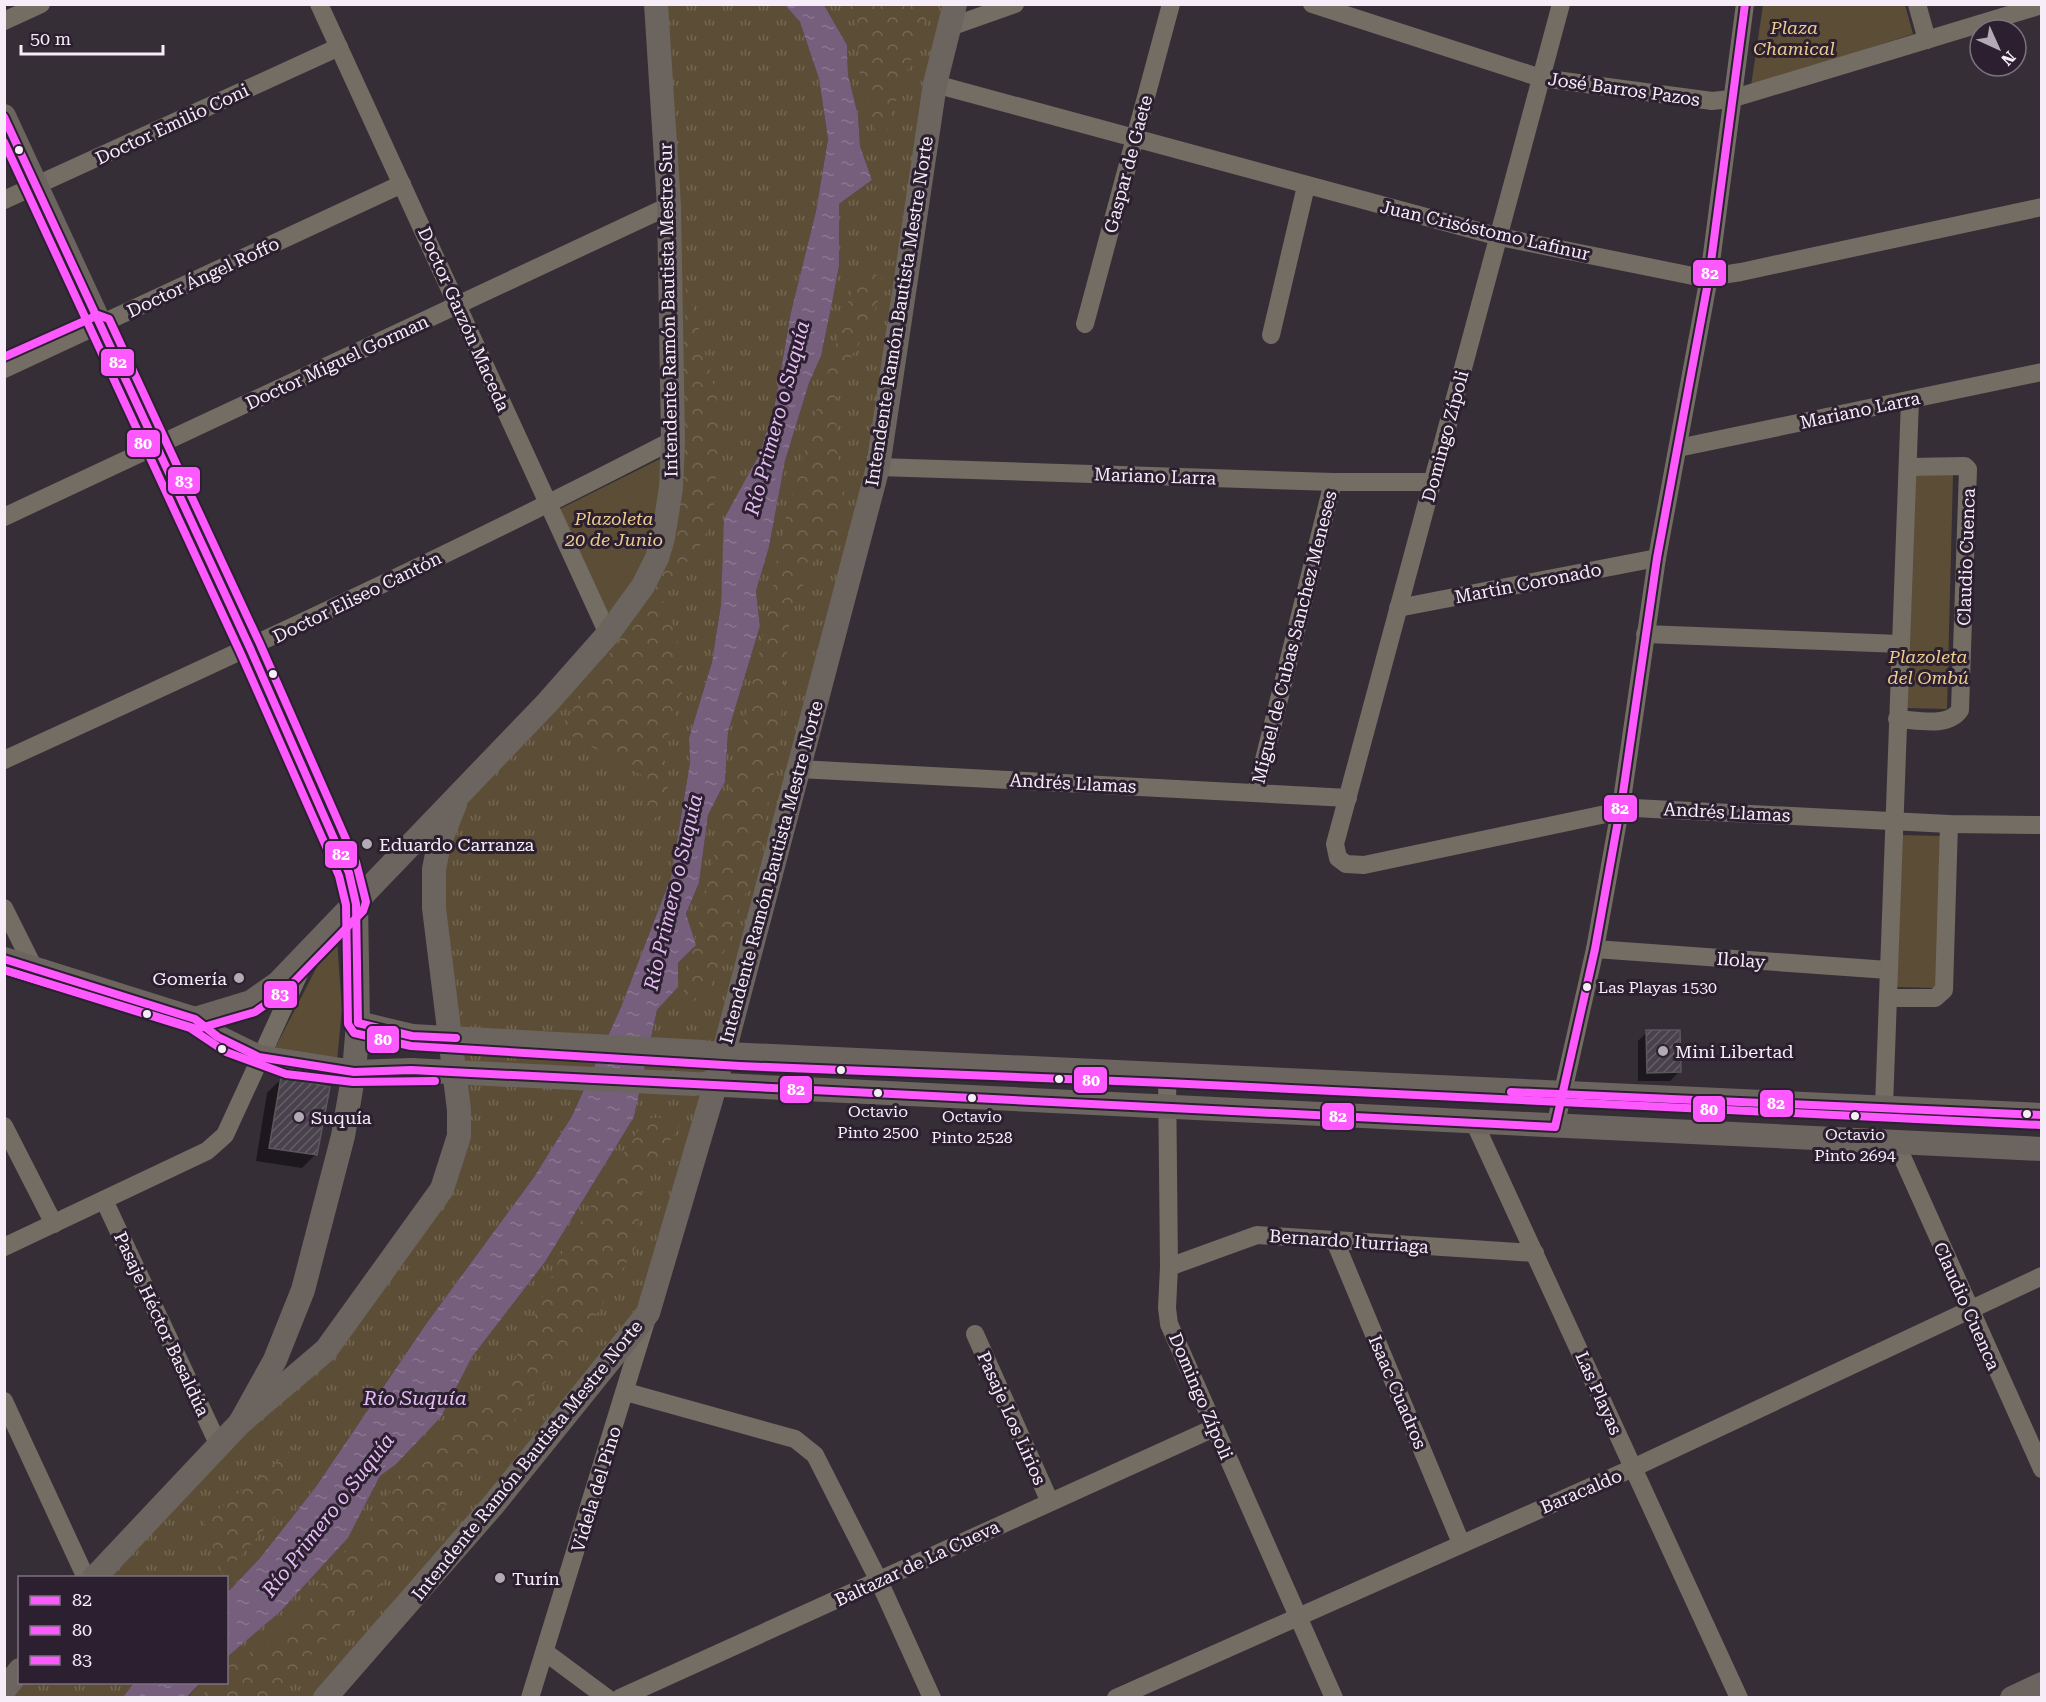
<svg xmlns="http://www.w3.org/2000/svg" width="2046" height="1702" font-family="'Roboto Serif',serif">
<defs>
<pattern id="grass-tufts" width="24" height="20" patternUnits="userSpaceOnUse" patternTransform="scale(1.5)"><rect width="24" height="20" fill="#5c4e36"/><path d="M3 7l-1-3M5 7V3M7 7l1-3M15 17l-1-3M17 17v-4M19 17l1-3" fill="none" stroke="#746854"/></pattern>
<pattern id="forest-crowns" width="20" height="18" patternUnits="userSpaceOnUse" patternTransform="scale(1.5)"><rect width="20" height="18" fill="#5c4e36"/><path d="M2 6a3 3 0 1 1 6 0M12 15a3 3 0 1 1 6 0" fill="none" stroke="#746854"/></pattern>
<pattern id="water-ripples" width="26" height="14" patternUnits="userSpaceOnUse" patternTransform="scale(1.5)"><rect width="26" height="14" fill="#765f7d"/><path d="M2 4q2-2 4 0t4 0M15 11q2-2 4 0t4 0" fill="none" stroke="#8a7690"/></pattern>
<pattern id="building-hatch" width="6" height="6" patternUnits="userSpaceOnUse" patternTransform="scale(1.5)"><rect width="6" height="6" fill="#49424c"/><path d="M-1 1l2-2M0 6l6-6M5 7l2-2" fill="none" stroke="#645e67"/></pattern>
</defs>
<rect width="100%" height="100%" fill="#352e37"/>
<!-- grass -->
<g fill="url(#grass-tufts)">
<path d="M656,5H785L800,22L819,79L828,139L816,211L791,312L774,409L759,455L725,519L721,604L712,662L689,738L690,762L671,877L621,1007L572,1116L534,1177L426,1324L315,1488L260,1558L227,1593L226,1578H94L308,1367L453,1160L434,908L459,793L547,703L663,538Z"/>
<path d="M824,5H955L878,467L648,1313L325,1697L187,1698L200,1683L226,1682L227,1657L280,1612L348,1538L380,1476L396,1463L441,1417L472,1357L545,1262L634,1117L657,1010L678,987V963L696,945L686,915L699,883L708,815L725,782L728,732L760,626L756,591L769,547L785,461L809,383L821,356L831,308L839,266V204L872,180L860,146L858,115L848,75L847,45Z"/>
<path d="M20,1682L135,1683L123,1697H5Z"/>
</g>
<!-- forest -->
<g fill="url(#forest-crowns)">
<path d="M846,5H929C919,50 895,91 886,137L877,136L860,76L857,26Z"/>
<path d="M859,265L885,280L869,327L840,376L835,446L845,480L841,541L815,558L790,614L778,751L759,858L710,989L680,1008L770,605L786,516Z"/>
<path d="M686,280L720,410L713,520L696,553L658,590L676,631L685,683L664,750L669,803L646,828L645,777L560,729L652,589L677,529Z"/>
<path d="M646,1118H684L641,1189L636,1246L588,1329L387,1578L270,1697H201L213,1683L226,1682L227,1667L288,1629L419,1453L509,1373L563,1251Z"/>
<path d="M294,1448L288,1502L223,1576L204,1521Z"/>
</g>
<!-- park -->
<g fill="#5c4e36">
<path d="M1763,5H1905L1913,34L1751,86Z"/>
<path d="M666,456L655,537L639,576L610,619L560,509Z"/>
<path d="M1913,474L1953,475L1947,709L1907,708Z"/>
<path d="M1899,835L1941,836L1936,988L1895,987Z"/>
<path d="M337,941L342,1009L337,1061L274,1050L323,955Z"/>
</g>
<!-- water -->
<g fill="url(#water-ripples)">
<path d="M785,5H824L847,45L848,75L858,115L860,146L872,180L839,204V266L831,308L821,356L809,383L785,461L769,547L756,591L760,626L728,732L725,782L708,815L699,883L686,914L696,945L678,963V987L657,1010L634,1117L545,1262L472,1357L441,1417L396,1464L380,1476L348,1538L280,1612L227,1657V1593L260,1558L315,1488L426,1324L534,1177L572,1116L621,1007L671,877L690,762L689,738L712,662L721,604L724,519L759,455L774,409L791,312L816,211L828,139L819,79L800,22Z"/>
<path d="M135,1682H200V1683L187,1697H123Z"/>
</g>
<!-- shadow -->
<g fill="#0007">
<path d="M1647,1032L1679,1072L1670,1081H1638V1041Z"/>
<path d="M281,1079L316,1154L302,1168L256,1161L267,1093Z"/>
</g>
<!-- building -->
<g fill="url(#building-hatch)" stroke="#5c565e" stroke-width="1.5">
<path d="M1646,1030H1680L1681,1072L1647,1073Z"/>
<path d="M281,1077L330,1087L317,1155L269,1148Z"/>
</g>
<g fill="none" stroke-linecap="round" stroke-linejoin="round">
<!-- minor -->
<g stroke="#736d64" stroke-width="18">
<path d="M319,4L608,634"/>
<path d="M1312,4L1541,78L1712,101L1731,99L2042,5"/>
<path d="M1561,4L1335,844L1338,858L1346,864L1364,865L1634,808L1949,824L2042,825"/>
<path d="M1917,4L1927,40"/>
<path d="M4,21L41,4"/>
<path d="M947,28L1015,4"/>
<path d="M935,84L1500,237L1693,276L1709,277L1741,272L2042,207"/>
<path d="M4,200L339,47"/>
<path d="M1085,324L1171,4"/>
<path d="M1271,335L1306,186"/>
<path d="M4,369L402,184"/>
<path d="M1678,448L2042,372"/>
<path d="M878,467L1333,482H1432"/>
<path d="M4,517L669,206"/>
<path d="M1398,608L1657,558"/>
<path d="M1645,634L1900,644"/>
<path d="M1897,719C1917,720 1948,728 1960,710L1968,469L1965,466L1909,467"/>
<path d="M4,760C229,657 453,554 673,440"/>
<path d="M799,769L1348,798"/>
<path d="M1256,792L1333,482"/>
<path d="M4,908L33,966"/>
<path d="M1595,949L1888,970"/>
<path d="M1888,998H1935L1944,990L1949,824"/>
<path d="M1167,1073L1169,1267L1167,1308L1169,1324L1334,1698"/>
<path d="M1884,1106L1910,400"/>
<path d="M1474,1122L1739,1698"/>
<path d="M4,1126L54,1224"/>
<path d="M1555,1127L1595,949L1623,793L1657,558L1709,277L1745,4"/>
<path d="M1895,1141L2042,1469"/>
<path d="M104,1200L220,1448"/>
<path d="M1335,1241L1461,1543"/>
<path d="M4,1247L207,1151L225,1135L305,961"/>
<path d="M1169,1267L1257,1235L1535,1253"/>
<path d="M975,1334L1050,1502"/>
<path d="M626,1392L795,1439L815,1455L879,1581L932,1698"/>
<path d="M4,1401L86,1578"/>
<path d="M545,1652L607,1698"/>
<path d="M530,1698L646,1321"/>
<path d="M620,1698L1214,1428"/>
<path d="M1116,1698L1633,1468L2042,1276"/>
</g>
<!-- major -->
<g stroke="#6c645f" stroke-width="24">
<path d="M4,116L250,648L349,873L356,904L358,1023L354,1072L343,1136L303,1290L275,1360L240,1423"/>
<path d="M4,959L195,1019L218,1037L259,1057L354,1072L411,1070"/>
<path d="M195,1019L251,1002L278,983L547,703L608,634L643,586L657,558L663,538L671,488L673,440L669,206L656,4"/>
<path d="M358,1023L412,1036"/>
<path d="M707,1053L2042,1115"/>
<path d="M702,1084L2042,1149"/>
<path d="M94,1578L240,1423L326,1350L442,1189L459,1136V1110L434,908V869L439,844L455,804"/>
<path d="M4,1690L20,1670"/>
<path d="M325,1698L494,1504L648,1313L715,1086L878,467L935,84L955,4"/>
<path d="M2012,1698L2042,1684"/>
</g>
<!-- major-bridge -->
<g stroke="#6c645f" stroke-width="24">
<path d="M412,1036L703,1052"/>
<path d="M411,1070L695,1084"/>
</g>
<defs>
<g id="bus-1">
<path d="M4,117L250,648L349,873L356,904L358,1023L412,1036L456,1038"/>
<path d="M4,959L195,1019L218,1037L259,1057L354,1072L411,1070L1555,1127L1595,949L1623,793L1657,558L1709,277L1745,4"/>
<path d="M1511,1092L2042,1115"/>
</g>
<g id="bus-2">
<path d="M4,142L240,652L339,876L346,905L348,1024L354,1033L411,1046L740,1066L1167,1083L2041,1125"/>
<path d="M4,970L190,1028L226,1052L286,1074L353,1082L435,1081"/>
</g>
<path id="bus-3" d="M4,357L98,315L109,319L260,644L356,862L366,902L363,911L284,992L255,1012L197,1029L4,970"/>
</defs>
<!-- bus-1 casing -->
<use href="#bus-1" stroke="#2c2030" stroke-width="12"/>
<!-- bus-2 casing -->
<use href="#bus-2" stroke="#2c2030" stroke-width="12"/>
<!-- bus-3 casing -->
<use href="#bus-3" stroke="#2c2030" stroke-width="12"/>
<!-- bus-1 -->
<use href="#bus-1" stroke="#fe58ff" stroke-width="8"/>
<!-- bus-2 -->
<use href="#bus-2" stroke="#fe58ff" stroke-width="8"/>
<!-- bus-3 -->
<use href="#bus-3" stroke="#fe58ff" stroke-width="8"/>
</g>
<!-- markers -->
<g fill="#f6edf9" stroke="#2c2030" stroke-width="2">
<circle cx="19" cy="150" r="5"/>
<circle cx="273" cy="674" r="5"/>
<circle cx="1587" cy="987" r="5"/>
<circle cx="147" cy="1014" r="5"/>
<circle cx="222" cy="1049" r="5"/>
<circle cx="841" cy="1070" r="5"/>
<circle cx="1059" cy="1079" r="5"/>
<circle cx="878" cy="1093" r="5"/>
<circle cx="972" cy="1098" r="5"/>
<circle cx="2027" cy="1114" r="5"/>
<circle cx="1855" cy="1116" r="5"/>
</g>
<g fill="#b2aab5" stroke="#2c2030" stroke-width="2">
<circle cx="367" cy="844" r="6"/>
<circle cx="239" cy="978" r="6"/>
<circle cx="1663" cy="1051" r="6"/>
<circle cx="299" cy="1117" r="6"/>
<circle cx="500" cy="1578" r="6"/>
</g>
<g text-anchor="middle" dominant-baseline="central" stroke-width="6" stroke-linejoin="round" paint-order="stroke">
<!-- bus labels -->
<g font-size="16" fill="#f6edf9" stroke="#2c2030">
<text x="1598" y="987" text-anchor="start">Las Playas 1530</text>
<text x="878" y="1111">Octavio<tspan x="878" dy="21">Pinto 2500</tspan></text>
<text x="972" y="1116">Octavio<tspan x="972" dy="21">Pinto 2528</tspan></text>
<text x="1855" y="1134">Octavio<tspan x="1855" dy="21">Pinto 2694</tspan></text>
</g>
<!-- park labels -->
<g font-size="18" font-style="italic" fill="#edcc8e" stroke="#2c2030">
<text x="1794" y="27">Plaza<tspan x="1794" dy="21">Chamical</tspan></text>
<text x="614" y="518">Plazoleta<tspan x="614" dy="21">20 de Junio</tspan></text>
<text x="1928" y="656">Plazoleta<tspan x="1928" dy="21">del Ombú</tspan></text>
</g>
<!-- street labels -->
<g font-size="18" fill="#f6edf9" stroke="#2c2030">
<text transform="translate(1624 89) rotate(8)">José Barros Pazos</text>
<text transform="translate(172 124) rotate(-25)">Doctor Emilio Coni</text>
<text transform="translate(1128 164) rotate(-75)">Gaspar de Gaete</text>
<text transform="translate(1485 230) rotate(13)">Juan Crisóstomo Lafinur</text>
<text transform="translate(203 277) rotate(-25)">Doctor Ángel Roffo</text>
<text transform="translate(668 310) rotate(-91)">Intendente Ramón Bautista Mestre Sur</text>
<text transform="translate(899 311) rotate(-81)">Intendente Ramón Bautista Mestre Norte</text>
<text transform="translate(464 319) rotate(66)">Doctor Garzón Maceda</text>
<text transform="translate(337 362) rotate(-25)">Doctor Miguel Gorman</text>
<text transform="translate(1860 410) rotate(-12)">Mariano Larra</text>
<text transform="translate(1445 436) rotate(-75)">Domingo Zípoli</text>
<text transform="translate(1155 476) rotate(2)">Mariano Larra</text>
<text transform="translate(1966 557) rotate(-88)">Claudio Cuenca</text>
<text transform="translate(1528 583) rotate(-11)">Martín Coronado</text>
<text transform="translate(357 597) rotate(-26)">Doctor Eliseo Cantón</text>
<text transform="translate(1294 637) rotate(-76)">Miguel de Cubas Sanchez Meneses</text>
<text transform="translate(1073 783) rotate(3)">Andrés Llamas</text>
<text transform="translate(1727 812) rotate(3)">Andrés Llamas</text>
<text transform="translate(771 872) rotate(-75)">Intendente Ramón Bautista Mestre Norte</text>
<text transform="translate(1741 960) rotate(4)">Ilolay</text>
<text transform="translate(1349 1241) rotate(4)">Bernardo Iturriaga</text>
<text transform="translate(1967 1306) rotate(66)">Claudio Cuenca</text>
<text transform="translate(162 1324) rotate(65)">Pasaje Héctor Basaldúa</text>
<text transform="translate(1398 1392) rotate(67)">Isaac Cuadros</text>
<text transform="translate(1599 1393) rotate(66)">Las Playas</text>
<text transform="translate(1201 1396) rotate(67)">Domingo Zípoli</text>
<text transform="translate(1012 1418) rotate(66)">Pasaje Los Lirios</text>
<text transform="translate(527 1460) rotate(-51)">Intendente Ramón Bautista Mestre Norte</text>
<text transform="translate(596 1489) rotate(-73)">Videla del Pino</text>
<text transform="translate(1581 1491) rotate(-23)">Baracaldo</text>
<text transform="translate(917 1563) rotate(-25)">Baltazar de La Cueva</text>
</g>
<!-- poi labels -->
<g font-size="18" fill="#f6edf9" stroke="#2c2030" text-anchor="start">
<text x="379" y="844">Eduardo Carranza</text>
<text x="227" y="978" text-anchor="end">Gomería</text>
<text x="1675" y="1051">Mini Libertad</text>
<text x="311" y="1117">Suquía</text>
<text x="512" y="1578">Turín</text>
</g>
<!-- water labels -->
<g font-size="20" font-style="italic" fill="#e5bdf4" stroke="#2c2030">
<text transform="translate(777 418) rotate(-75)">Río Primero o Suquía</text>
<text transform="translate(673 892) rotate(-77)">Río Primero o Suquía</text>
<text x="415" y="1398">Río Suquía</text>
<text transform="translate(328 1515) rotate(-52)">Río Primero o Suquía</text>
</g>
</g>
<g stroke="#2c2030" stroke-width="2">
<rect x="1692" y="259" width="35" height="28" rx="6" fill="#fe58ff"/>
<rect x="100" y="348" width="35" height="29" rx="6" fill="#fe58ff"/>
<rect x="126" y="429" width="35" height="29" rx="6" fill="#fe58ff"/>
<rect x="167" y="466" width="34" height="29" rx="6" fill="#fe58ff"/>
<rect x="1603" y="794" width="35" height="29" rx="6" fill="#fe58ff"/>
<rect x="324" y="840" width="34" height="29" rx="6" fill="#fe58ff"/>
<rect x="263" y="980" width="35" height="29" rx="6" fill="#fe58ff"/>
<rect x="366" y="1025" width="34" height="29" rx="6" fill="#fe58ff"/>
<rect x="1073" y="1066" width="35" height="28" rx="6" fill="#fe58ff"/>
<rect x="779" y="1075" width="34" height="29" rx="6" fill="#fe58ff"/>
<rect x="1759" y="1089" width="35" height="29" rx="6" fill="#fe58ff"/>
<rect x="1692" y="1095" width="34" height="28" rx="6" fill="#fe58ff"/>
<rect x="1321" y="1102" width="34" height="29" rx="6" fill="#fe58ff"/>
</g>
<g font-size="16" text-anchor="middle" font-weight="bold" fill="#fff">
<text x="1710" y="279">82</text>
<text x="118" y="368">82</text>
<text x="143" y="449">80</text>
<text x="184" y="487">83</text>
<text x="1620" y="814">82</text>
<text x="341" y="860">82</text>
<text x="280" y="1000">83</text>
<text x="383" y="1045">80</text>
<text x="1091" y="1086">80</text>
<text x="796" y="1095">82</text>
<text x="1776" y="1109">82</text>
<text x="1709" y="1115">80</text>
<text x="1338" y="1122">82</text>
</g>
<!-- border -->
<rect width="2046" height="1702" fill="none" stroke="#f6edf9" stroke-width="12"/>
<!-- legend -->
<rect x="18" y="1576" width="210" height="108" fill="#2c2030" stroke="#7d7280" stroke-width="1.5"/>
<rect x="30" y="1596" width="30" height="9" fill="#fe58ff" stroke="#7d7280" stroke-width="1.5"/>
<text x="72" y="1606" font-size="18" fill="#f6edf9">82</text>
<rect x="30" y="1626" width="30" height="9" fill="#fe58ff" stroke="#7d7280" stroke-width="1.5"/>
<text x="72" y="1636" font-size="18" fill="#f6edf9">80</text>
<rect x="30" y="1656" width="30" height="9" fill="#fe58ff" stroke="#7d7280" stroke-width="1.5"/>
<text x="72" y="1666" font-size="18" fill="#f6edf9">83</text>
<!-- north arrow -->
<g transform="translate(1998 48) rotate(135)"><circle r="28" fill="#2c2030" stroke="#7d7280" stroke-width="1.5"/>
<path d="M0-4.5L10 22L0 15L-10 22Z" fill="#b2aab5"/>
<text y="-9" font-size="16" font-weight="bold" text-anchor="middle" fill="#f6edf9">N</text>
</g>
<!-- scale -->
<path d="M21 45v9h142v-9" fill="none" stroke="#f6edf9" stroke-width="3"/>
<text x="30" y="45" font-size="18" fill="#f6edf9" stroke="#2c2030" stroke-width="4.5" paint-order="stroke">50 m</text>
</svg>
